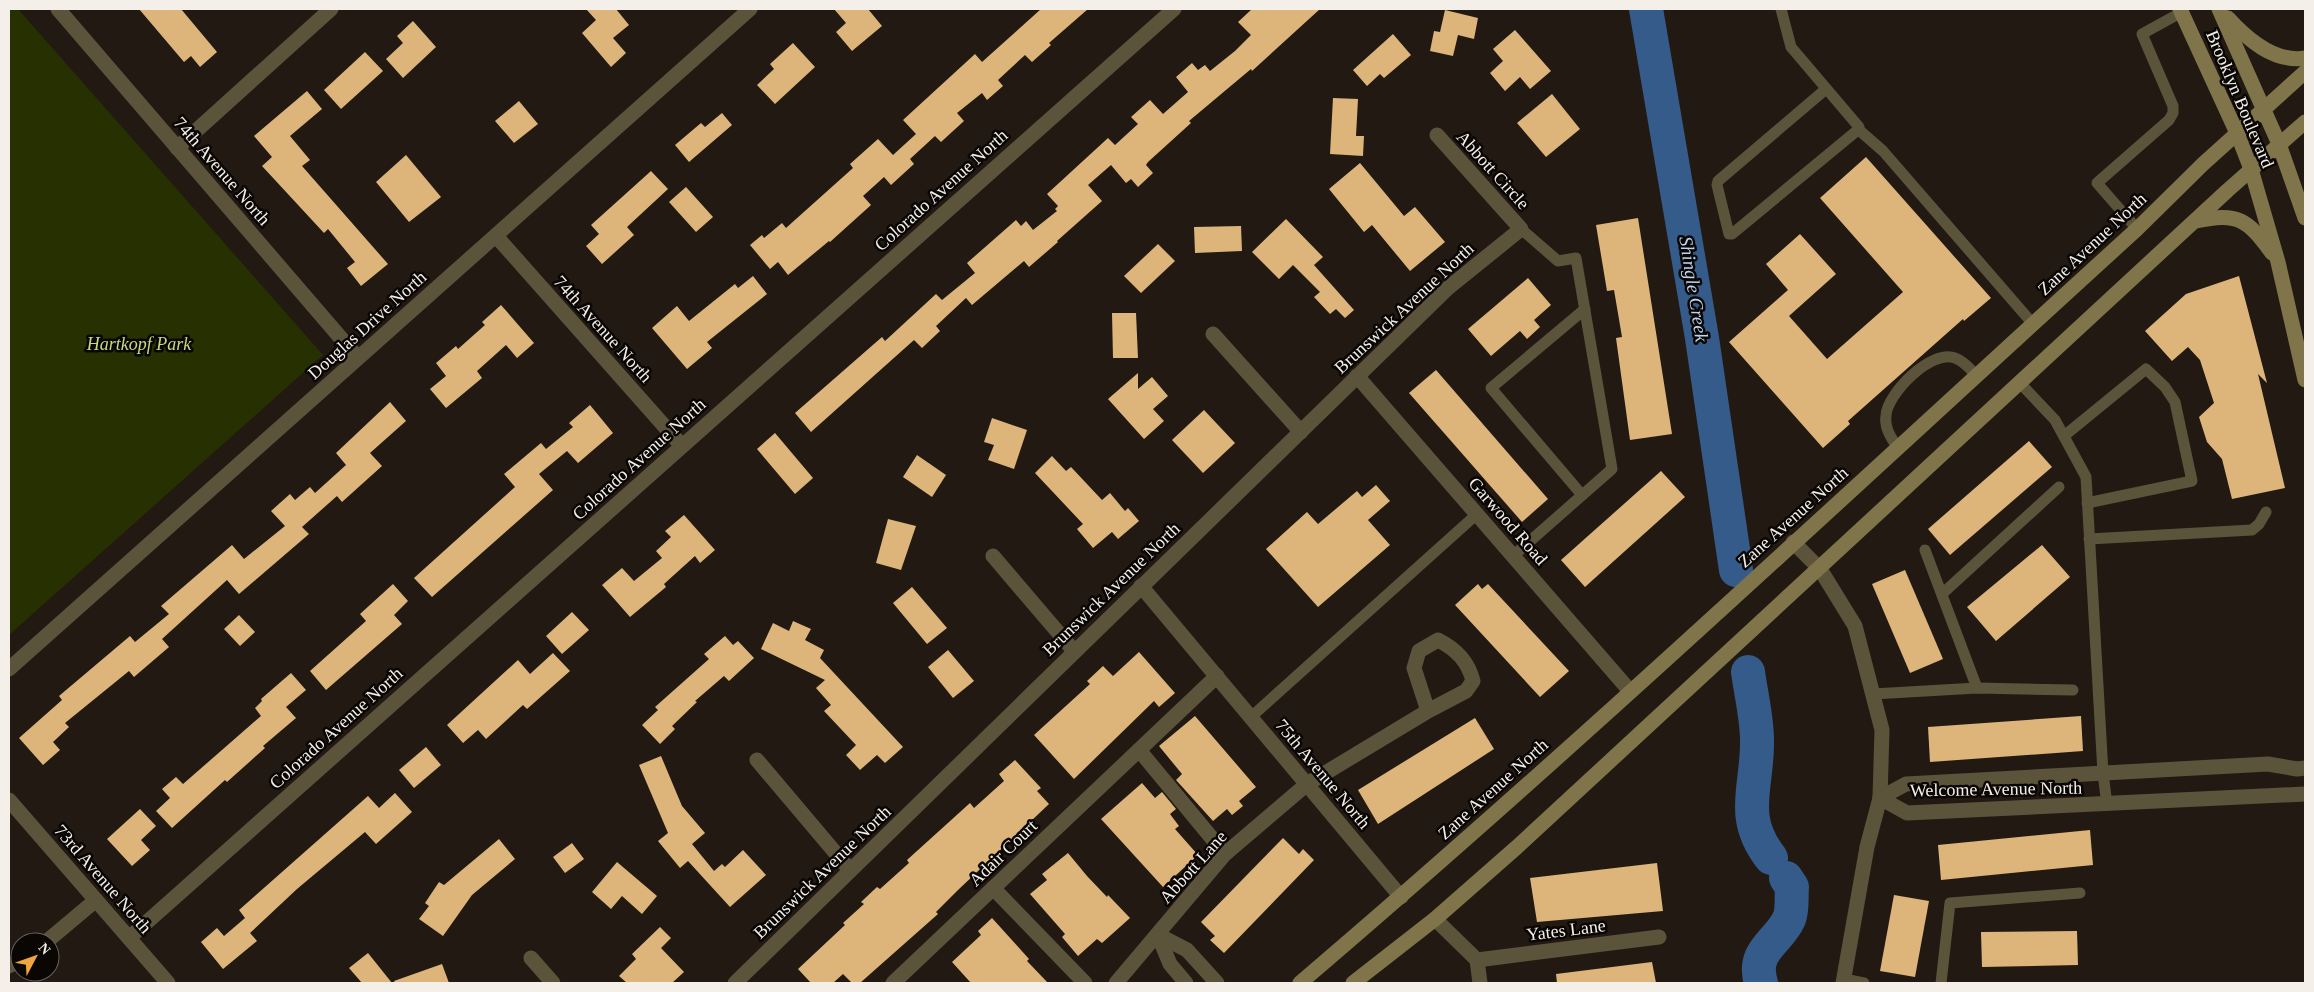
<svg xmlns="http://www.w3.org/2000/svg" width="2314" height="992" font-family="'Times New Roman',serif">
<rect width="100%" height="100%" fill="#221a12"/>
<!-- green -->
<path fill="#273000" d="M9,9H18L323,355L9,635Z"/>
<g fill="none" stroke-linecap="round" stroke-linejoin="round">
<!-- river -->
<g stroke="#345b89" stroke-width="34">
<path d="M1646,9L1702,338L1736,570"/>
<path d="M1748,672C1751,694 1757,718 1757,740C1758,787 1738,816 1771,858"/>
<path d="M1761,983C1751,950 1778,943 1789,919C1793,910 1791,896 1792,887L1786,878"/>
</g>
</g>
<!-- building -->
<g fill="#ddb57b">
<path d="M139,9H181L217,52L200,67L191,56L184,62Z"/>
<path d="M586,9H616L629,25L613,38L626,53L611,67L582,33L596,20Z"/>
<path d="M834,9H868L882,26L852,51L836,32L846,23Z"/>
<path d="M1041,9H1088L1049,43L1051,45L1032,62L1025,55L998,80L1003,86L987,100L982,93L957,113L964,121L941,142L935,136L910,159L914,164L891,185L884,177L863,196L871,205L830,242L829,241L788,275L778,262L770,269L750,245L762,235L764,238L782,223L786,228L853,168L850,164L878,139L893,155L916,134L903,120L975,54L982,62Z"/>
<path d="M1252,9H1320L1252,71L1251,69L1189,121L1191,123L1148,162L1146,165L1153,173L1138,187L1131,179L1126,183L1111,165L1088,185L1102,201L1057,241L1058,242L1029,267L1024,261L972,305L966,298L936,326L940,331L922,348L914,340L811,432L795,413L882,337L885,341L936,294L942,300L975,273L967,263L1016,220L1021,226L1026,221L1033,230L1057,211L1055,209L1058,206L1047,194L1108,138L1115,145L1138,124L1131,117L1150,100L1163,114L1188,92L1176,77L1192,63L1198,70L1205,65L1210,71L1235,51L1251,35L1238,22Z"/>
<path d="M1445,10L1478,18L1474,39L1458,35L1453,56L1430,51L1434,31L1440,32Z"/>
<path d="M413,21L436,47L403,78L386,59L403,43L397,36Z"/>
<path d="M1515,30L1551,71L1530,89L1520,77L1505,91L1490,73L1503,61L1493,49Z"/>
<path d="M1393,34L1411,55L1384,78L1380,74L1367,86L1353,70Z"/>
<path d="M793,43L815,67L775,104L757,85L774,69L770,64Z"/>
<path d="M365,52L383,71L341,109L324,90Z"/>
<path d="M307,91L322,109L290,136L310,160L302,166L388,264L361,286L347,268L355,262L328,229L324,233L262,166L272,157L254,136Z"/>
<path d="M1552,94L1580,129L1546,157L1517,123Z"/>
<path d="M1333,98L1358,99L1356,136H1364L1363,156L1330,154Z"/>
<path d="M519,101L538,124L514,143L495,121Z"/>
<path d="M722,113L732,125L689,162L675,145L701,123L705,127Z"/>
<path d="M406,155L441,197L409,222L376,182Z"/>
<path d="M1866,157L1991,298L1964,321L1963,319L1848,421L1850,424L1823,448L1729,342L1788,290L1766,264L1800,234L1836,274L1789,316L1827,359L1903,292L1820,198Z"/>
<path d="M1360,163L1404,216L1415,207L1445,242L1410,271L1372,225L1364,232L1329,189Z"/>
<path d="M651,171L668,189L627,227L634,235L602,264L586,246L599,234L591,225Z"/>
<path d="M686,187L713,217L696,232L669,202Z"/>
<path d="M1638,218L1672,434L1630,440L1616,338L1622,337L1614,290L1607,291L1596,225Z"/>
<path d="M1286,219L1323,257L1314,265L1354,310L1345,318L1336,309L1330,314L1314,297L1320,292L1293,265L1279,279L1252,252Z"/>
<path d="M1241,226L1242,251L1195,253L1194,227Z"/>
<path d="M1158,244L1175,261L1141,293L1124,276Z"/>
<path d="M753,276L767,294L707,342L712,348L687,369L652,328L677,306L689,321L735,284L738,288Z"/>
<path d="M2239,276L2267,383L2258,374L2285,488L2232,499L2222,459L2207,442L2199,417L2214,403L2200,360L2188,347L2172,361L2145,331L2186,294Z"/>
<path d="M1528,278L1551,305L1534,320L1540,327L1527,339L1520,331L1491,356L1468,329Z"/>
<path d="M501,305L534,343L517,358L506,345L477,371L482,378L446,408L430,389L446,376L436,363L456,346L458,349L485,325L482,322Z"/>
<path d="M1112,313H1136L1138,358H1113Z"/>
<path d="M1436,370L1548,499L1522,522L1409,393Z"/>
<path d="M1138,373V389L1152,377L1168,396L1153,409L1164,421L1144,439L1108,399Z"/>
<path d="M390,402L406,421L370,453L382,466L342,502L337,496L302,527L309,534L239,594L227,580L162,639L169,647L134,677L129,671L65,723L69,727L53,742L60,750L43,765L19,738L62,700L59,696L130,636L135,642L169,614L161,606L232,545L244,559L285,526L271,511L290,494L295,500L310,487L315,493L346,465L336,453Z"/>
<path d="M590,405L613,433L578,463L567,451L539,474L553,490L432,597L414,578L515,487L504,474L541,443L546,449L573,427L569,423Z"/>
<path d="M1204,410L1235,443L1203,473L1172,440Z"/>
<path d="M992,418L1027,430L1014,469L988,460L994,445L984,442Z"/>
<path d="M775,433L813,478L795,494L757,449Z"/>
<path d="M2029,441L2052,467L1950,555L1928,529Z"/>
<path d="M917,455L946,475L932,497L903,477Z"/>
<path d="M1052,456L1066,471L1071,467L1102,500L1110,493L1125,511L1128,508L1139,521L1118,539L1112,532L1093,548L1077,529L1083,524L1035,473Z"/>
<path d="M1661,471L1685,497L1585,587L1561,560Z"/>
<path d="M1376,485L1390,501L1368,520L1390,545L1318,607L1266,549L1307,512L1318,524L1357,491L1362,497Z"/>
<path d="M684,515L715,550L700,563L695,556L664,584L666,587L630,617L602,585L622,568L634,581L662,558L656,551L671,537L665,531Z"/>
<path d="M888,519L916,526L901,570L876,563Z"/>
<path d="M2042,545L2070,577L1996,641L1967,607Z"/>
<path d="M1905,570L1943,659L1910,673L1872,584Z"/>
<path d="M393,584L408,601L394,615L402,624L326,690L310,671L366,621L360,614Z"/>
<path d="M1478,584L1482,589L1488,584L1569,671L1540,697L1455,605Z"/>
<path d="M912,587L947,628L927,644L893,603Z"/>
<path d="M572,612L589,630L562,654L546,636Z"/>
<path d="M239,615L255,632L240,646L224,629Z"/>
<path d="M793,621L811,629L805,640L824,650L820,658L903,747L885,763L877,755L860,770L846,755L856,745L824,711L831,705L816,688L825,680L761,649L773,623L789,631Z"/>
<path d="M725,636L733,645L738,641L754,658L729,681L724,676L695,701L697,702L672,726L675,729L660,744L642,725L658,710L655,707L709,659L704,654Z"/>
<path d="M948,650L974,681L953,698L928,667Z"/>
<path d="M1139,652L1175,693L1159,707L1154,701L1074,779L1034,735L1090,684L1087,681L1103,666L1113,676Z"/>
<path d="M553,653L570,671L527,709L523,705L486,739L478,730L463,743L447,725L518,660L530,674Z"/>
<path d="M291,673L306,690L286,707L296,718L263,746L265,748L227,782L225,780L172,828L156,811L170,798L162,789L176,777L183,784L261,716L255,708L262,701L261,699Z"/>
<path d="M1195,716L1256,787L1239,801L1243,806L1232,815L1227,809L1213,821L1176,780L1182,774L1159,746Z"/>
<path d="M2081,716L2083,751L1930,762L1928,727Z"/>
<path d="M1475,718L1494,749L1378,824L1358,790Z"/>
<path d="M426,747L441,765L414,788L399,770Z"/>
<path d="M661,756L682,806L705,833L692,844L714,871L722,864L725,867L743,850L766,875L730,907L688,861L680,868L658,841L668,833L639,765Z"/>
<path d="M1015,760L1041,788L1037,791L1049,804L958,890L936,912L938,914L860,983H852L843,974L833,983H811L798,969L845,925L843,923L864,904L861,902L877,887L880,889L909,863L907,860L970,803L974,808L1004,781L999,774Z"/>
<path d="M1142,783L1155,798L1162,792L1176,809L1170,814L1179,826L1175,829L1198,855L1163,887L1101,819Z"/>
<path d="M395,793L412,812L376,844L365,832L297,889L250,933L257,941L223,969L201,942L217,928L224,936L245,918L239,910L368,796L379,808Z"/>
<path d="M140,809L156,826L141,840L150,850L132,866L107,839Z"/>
<path d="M2090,830L2093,865L1941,880L1938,845Z"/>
<path d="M1283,838L1299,854L1303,849L1314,860L1224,953L1210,940L1215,936L1201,922Z"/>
<path d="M499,839L515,859L472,895L443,936L419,919L429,906L425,903L439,882L444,885Z"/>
<path d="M572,843L584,859L565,873L553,857Z"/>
<path d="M1068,853L1087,876L1107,897L1108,895L1130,918L1102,943L1097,939L1078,956L1062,937L1065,934L1030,894L1047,880L1042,874Z"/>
<path d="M617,862L657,896L642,914L622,896L611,909L592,892Z"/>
<path d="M1657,863L1663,911L1537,922L1530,878Z"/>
<path d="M1894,895L1929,901L1915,977L1880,971Z"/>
<path d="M992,918L1029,959L1027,961L1048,983H971L952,962L981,935L978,931Z"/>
<path d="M660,927L671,938L661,948L684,972L672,983H627L619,976L636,959L632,954Z"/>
<path d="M2077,931L2078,965L1982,967L1981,932Z"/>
<path d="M368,953L392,983H362L349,968Z"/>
<path d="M1652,962L1656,983H1557L1556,974Z"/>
<path d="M442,964L449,983H395L394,981Z"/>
</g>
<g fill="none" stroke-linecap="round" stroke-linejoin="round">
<!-- lane -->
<g stroke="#5b543b" stroke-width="11">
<path d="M1781,9L1791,47L1859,127V129L1732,234H1729L1717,185L1718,181L1826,89"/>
<path d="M1859,130L1883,151L2033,324"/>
<path d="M2137,229L2097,183L2169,120L2173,113V106L2142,34L2182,12"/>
<path d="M2020,383L2055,420L2086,477L2103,773L2107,805"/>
<path d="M2064,436L2146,369L2165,387L2175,402L2192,481L2087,503"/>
<path d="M1897,447C1891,437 1884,428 1886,415C1888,393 1931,349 1955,358C1964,361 1970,369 1976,375"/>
<path d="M1582,495L1491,388L1585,309"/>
<path d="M2089,539L2252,530L2259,524L2266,512"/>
<path d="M1925,550L1977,688"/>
<path d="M1513,556L1612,469L1576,258L1558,261L1521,229"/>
<path d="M1942,594L2059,487"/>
<path d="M1873,694L1977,688L2073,690"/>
<path d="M1251,717L1477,514"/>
<path d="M1844,979L1864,983"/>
<path d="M1941,983L1950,903L2080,893"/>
</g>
<!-- street -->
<g stroke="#5b543b" stroke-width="15">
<path d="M58,9L358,358"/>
<path d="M177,148L331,9"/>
<path d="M496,236L682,446"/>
<path d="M1213,334L1301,432"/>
<path d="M1357,376L1630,691"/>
<path d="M1793,542L1820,569L1855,626L1882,730L1880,798L1867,847L1843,983"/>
<path d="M993,556L1074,651"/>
<path d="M1141,586L1401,897"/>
<path d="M9,669L750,9"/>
<path d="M1217,676L1139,750L1225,854"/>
<path d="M757,760L850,870"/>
<path d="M1880,798L1906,784L2268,764L2297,769L2305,768"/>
<path d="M1880,798L1907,813L2305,794"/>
<path d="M9,800L168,983"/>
<path d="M993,888L1085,983"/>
<path d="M1435,919L1477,960L1480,983"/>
<path d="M1158,935L1187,950L1217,983"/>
<path d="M1158,935L1170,964L1186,983"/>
<path d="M129,938L1174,9"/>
<path d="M46,942L96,900"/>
<path d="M531,958L553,983"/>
<path d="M1477,960L1659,937"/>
<path d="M9,966L20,960"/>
<path d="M735,983L1448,288L1521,229L1437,135"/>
<path d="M893,983L1139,750"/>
<path d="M1116,983L1225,854L1307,784L1428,711L1466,691L1473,681C1468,661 1456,649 1438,640L1419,651L1414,668L1428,711"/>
</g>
<!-- secondary -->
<g stroke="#7f744a" stroke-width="15">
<path d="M2180,9L2237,133L2251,169L2278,262L2305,380"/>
<path d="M2219,9L2279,144L2305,218"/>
<path d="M2228,18C2247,39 2274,63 2305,58"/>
<path d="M2196,221C2238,212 2247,219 2272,253"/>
<path d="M1300,983C1586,739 1859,482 2137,229L2203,164L2305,72"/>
<path d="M1353,983L1435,919L1517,847L2228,190L2305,122"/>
</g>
</g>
<g text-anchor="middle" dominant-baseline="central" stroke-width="5" stroke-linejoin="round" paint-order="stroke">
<!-- street labels -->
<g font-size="18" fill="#f5efea" stroke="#090604">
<text transform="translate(2240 99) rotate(67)">Brooklyn Boulevard</text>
<text transform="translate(1493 170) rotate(48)">Abbott Circle</text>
<text transform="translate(222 171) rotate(49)">74th Avenue North</text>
<text transform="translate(941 190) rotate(-42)">Colorado Avenue North</text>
<text transform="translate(2092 244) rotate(-43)">Zane Avenue North</text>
<text transform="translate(1404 308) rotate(-43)">Brunswick Avenue North</text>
<text transform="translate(367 325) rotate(-42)">Douglas Drive North</text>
<text transform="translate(603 329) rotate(48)">74th Avenue North</text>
<text transform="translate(639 459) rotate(-42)">Colorado Avenue North</text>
<text transform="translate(1793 517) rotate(-42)">Zane Avenue North</text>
<text transform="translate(1508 521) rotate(49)">Garwood Road</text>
<text transform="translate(1111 589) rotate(-44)">Brunswick Avenue North</text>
<text transform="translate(336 728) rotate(-42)">Colorado Avenue North</text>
<text transform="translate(1323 774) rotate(50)">75th Avenue North</text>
<text transform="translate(1493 789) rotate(-42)">Zane Avenue North</text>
<text transform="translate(1996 789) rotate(-1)">Welcome Avenue North</text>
<text transform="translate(1003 853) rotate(-44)">Adair Court</text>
<text transform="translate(1193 867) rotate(-48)">Abbott Lane</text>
<text transform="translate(822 872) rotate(-44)">Brunswick Avenue North</text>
<text transform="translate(103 879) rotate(49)">73rd Avenue North</text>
<text transform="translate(1566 930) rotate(-7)">Yates Lane</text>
</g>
<!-- park labels -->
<g font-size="18" font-style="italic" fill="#c6dc81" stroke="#090604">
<text x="139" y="344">Hartkopf Park</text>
</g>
<!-- water labels -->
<g font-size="19" font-style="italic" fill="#bdd5f2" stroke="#090604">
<text transform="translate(1694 289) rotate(81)">Shingle Creek</text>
</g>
</g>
<!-- border -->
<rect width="2314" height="992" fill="none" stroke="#f5efea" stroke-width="20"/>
<!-- north arrow -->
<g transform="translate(35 957) rotate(49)"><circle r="24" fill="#090604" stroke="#676360"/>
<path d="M0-4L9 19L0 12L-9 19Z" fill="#f0a63e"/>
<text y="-8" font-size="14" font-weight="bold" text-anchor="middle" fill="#f5efea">N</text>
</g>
</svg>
